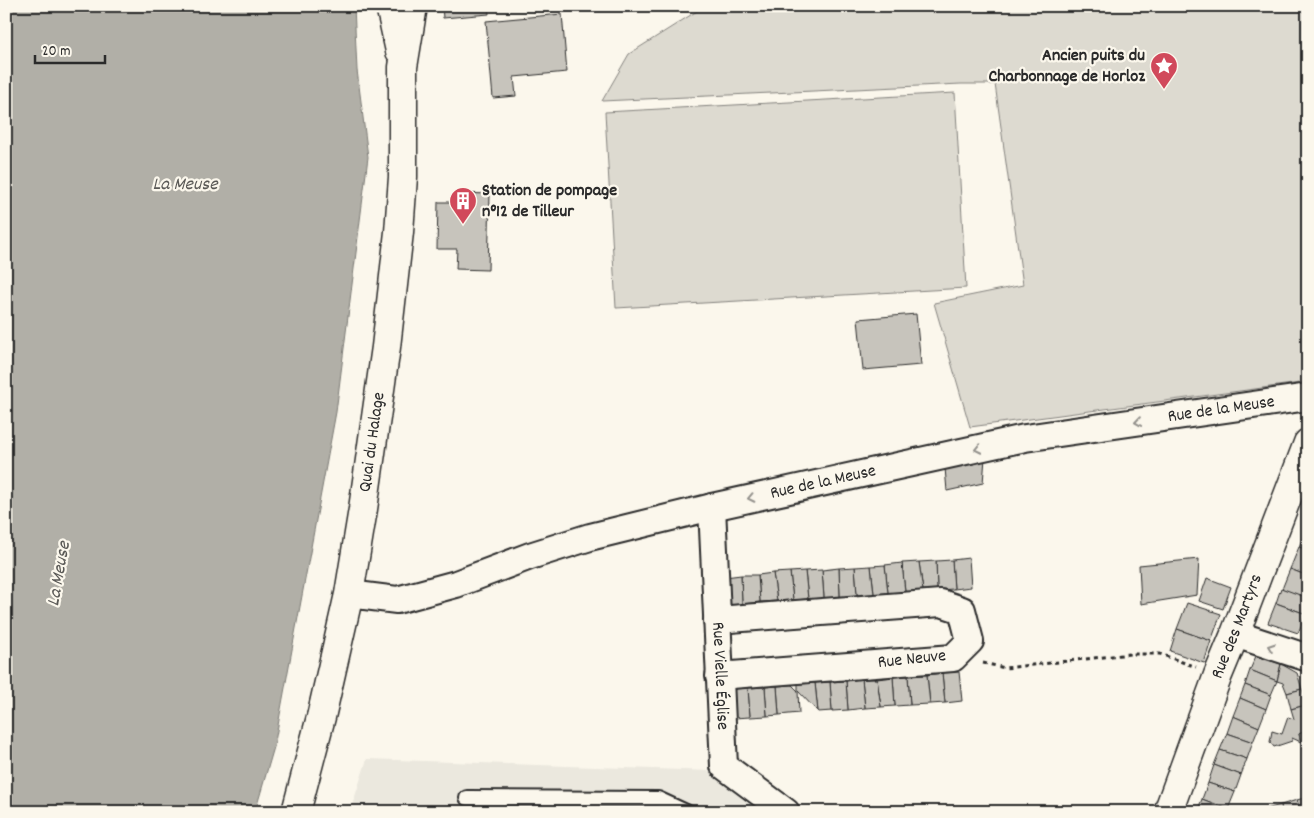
<svg xmlns="http://www.w3.org/2000/svg" width="1314" height="818" font-family="Dekko,sans-serif">
<rect width="100%" height="100%" fill="#fbf7ec"/>
<filter id="ink" filterUnits="userSpaceOnUse"><feTurbulence type="fractalNoise" baseFrequency=".02" numOctaves="2"/><feDisplacementMap in="SourceGraphic" scale="10" xChannelSelector="R" yChannelSelector="G"/><feConvolveMatrix kernelMatrix="1 2 1 2 8 2 1 2 1" color-interpolation-filters="sRGB"/></filter>
<g filter="url(#ink)">
<!-- built -->
<path fill="#ebe8de" d="M367,759L712,771L768,812H350Z"/>
<!-- green -->
<g fill="#dddad0" stroke="#84827e">
<path d="M705,6H1308L1307,382L970,427L934,303L1023,285L995,84H961L602,101L629,54Z"/>
<path d="M955,93L966,288L616,308L605,112Z"/>
</g>
<!-- water -->
<path fill="#b1afa7" stroke="#7b7a75" d="M6,6H354L357,70L368,157L336,412L274,747L255,812H6Z"/>
<!-- building -->
<g fill="#c7c4bc" stroke="#2b2b2b">
<path d="M442,6H488L489,14L443,18Z"/>
<path d="M562,14L567,72L514,77L516,96L493,98L486,21Z"/>
<path d="M457,193L490,194L488,270L456,269L457,249H437L438,202H457Z"/>
<path d="M916,314L921,365L863,370L858,319Z"/>
<path d="M985,458L983,483L947,491L945,468Z"/>
<path d="M1306,529H1308V550L1299,547Z"/>
<path d="M1299,547L1308,550V576L1290,569Z"/>
<path d="M969,558L971,587L954,589L952,560Z"/>
<path d="M1199,559L1197,595L1141,604L1139,565Z"/>
<path d="M952,560L954,589L937,590L936,561Z"/>
<path d="M936,561L937,590L923,591L919,562Z"/>
<path d="M919,562L923,591L905,592L902,563Z"/>
<path d="M902,563L905,592L888,593L885,565Z"/>
<path d="M885,565L888,593L874,594L871,566Z"/>
<path d="M871,566L874,594L857,595L855,567Z"/>
<path d="M855,567L857,595L840,597L839,568Z"/>
<path d="M839,568L840,597L824,598L822,570Z"/>
<path d="M1290,569L1308,576V599L1282,589Z"/>
<path d="M822,570L824,598L808,599L805,571Z"/>
<path d="M805,571L808,599L793,600L790,572Z"/>
<path d="M790,572L793,600L777,601L773,573Z"/>
<path d="M773,573L777,601L760,602L758,575Z"/>
<path d="M741,575H758L760,602L742,604Z"/>
<path d="M741,575L742,604L727,605L725,577Z"/>
<path d="M1207,578L1231,587L1223,609L1199,601Z"/>
<path d="M1281,588L1308,598V608L1306,614L1276,603Z"/>
<path d="M1187,603L1221,614L1211,641L1177,629Z"/>
<path d="M1276,603L1306,614L1298,633L1268,623Z"/>
<path d="M1177,629L1211,641L1204,663L1170,651Z"/>
<path d="M1256,656L1281,664L1277,681L1250,670Z"/>
<path d="M1281,664L1297,673L1302,689L1287,693L1283,683L1277,681Z"/>
<path d="M1250,670L1277,681L1271,695L1245,685Z"/>
<path d="M959,672L962,701L945,703L942,673Z"/>
<path d="M942,673L945,703L930,704L927,675Z"/>
<path d="M927,675L930,704L910,705L908,676Z"/>
<path d="M908,676L910,705L895,706L893,677Z"/>
<path d="M893,677L895,706L881,707L877,679Z"/>
<path d="M862,679H877L881,707L865,708Z"/>
<path d="M862,679L865,708L848,710L846,681Z"/>
<path d="M846,681L848,710L832,711L830,682Z"/>
<path d="M830,682L832,711L818,712L815,683Z"/>
<path d="M815,683L818,712L798,691V684Z"/>
<path d="M792,685L798,691L799,713L779,715L777,686Z"/>
<path d="M1245,685L1271,695L1266,709L1240,698Z"/>
<path d="M777,686L779,715L767,716L765,687Z"/>
<path d="M765,687L767,716L750,717L748,688Z"/>
<path d="M748,688L750,717L734,718L732,689Z"/>
<path d="M1302,689L1306,705L1291,709L1287,693Z"/>
<path d="M1240,698L1266,709L1259,727L1233,716Z"/>
<path d="M1306,705L1308,710V730L1299,734L1301,742L1292,738V741L1274,747L1270,742L1272,731L1282,734L1288,717L1294,719L1291,709Z"/>
<path d="M1233,716L1259,727L1253,742L1227,733Z"/>
<path d="M1308,730V766L1301,742L1299,734Z"/>
<path d="M1227,733L1253,742L1247,759L1220,750Z"/>
<path d="M1220,750L1247,759L1241,775L1214,765Z"/>
<path d="M1214,765L1241,775L1235,792L1208,783Z"/>
<path d="M1208,783L1235,792L1228,809L1202,799Z"/>
<path d="M1308,797V812H1300L1297,800Z"/>
<path d="M1202,799L1228,809L1227,812H1197Z"/>
<path d="M1297,800L1300,812H1282L1281,805Z"/>
<path d="M1281,805L1282,812H1267L1266,809Z"/>
</g>
<g fill="none" stroke-linecap="round" stroke-linejoin="round">
<defs>
<path id="lane" d="M467,798L658,799L686,812"/>
<g id="street">
<path id="s1" d="M712,507L724,766L786,812"/>
<path id="s2" d="M349,594L397,600L456,584L530,556L590,537L712,507L1025,438L1308,397"/>
<path d="M717,620L941,603L962,610L970,641L953,658L719,676"/>
<path d="M1235,634L1308,658"/>
</g>
<g id="secondary">
<path d="M390,6L400,51"/>
<path id="s3" d="M296,812L321,717L349,594L363,509L386,347L399,232L403,177V67L413,6"/>
<path id="s4" d="M1168,812L1218,675L1235,634L1308,443"/>
</g>
</defs>
<!-- lane casing -->
<use href="#lane" stroke="#2b2b2b" stroke-width="18"/>
<!-- street casing -->
<use href="#street" stroke="#2b2b2b" stroke-width="30"/>
<!-- secondary casing -->
<use href="#secondary" stroke="#2b2b2b" stroke-width="31"/>
<!-- path -->
<path stroke="#2b2b2b" stroke-width="3" stroke-dasharray="4 4" stroke-linecap="butt" d="M983,663L1005,668L1130,654H1160L1196,667"/>
<!-- lane -->
<use href="#lane" stroke="#fbf7ec" stroke-width="14"/>
<!-- street -->
<use href="#street" stroke="#fbf7ec" stroke-width="26"/>
<!-- secondary -->
<use href="#secondary" stroke="#fbf7ec" stroke-width="28"/>
</g>
<!-- one-way arrows -->
<defs><path id="oneway-chevron" d="M-2-3.5L2.5 0L-2 3.5" fill="none" stroke-width="1.6" stroke-linecap="round" stroke-linejoin="round" transform="scale(1.25)"/></defs>
<g stroke="#93918c">
<use href="#oneway-chevron" transform="translate(1138 422) rotate(172)"/>
<use href="#oneway-chevron" transform="translate(978 449) rotate(168)"/>
<use href="#oneway-chevron" transform="translate(751 498) rotate(168)"/>
<use href="#oneway-chevron" transform="translate(1271 647) rotate(-160)"/>
</g>
</g>
<!-- icons -->
<defs>
<symbol id="sight-pin" viewBox="-11 -11 22 30"><path d="M0 17L-7.5 6A9.5 9.5 0 1 1 7.5 6Z" fill="#d1495b" stroke="#fbf7ec"/><path d="M0-6L1.8-2.2L6-1.7L2.9 1.2L3.7 5.4L0 3.3L-3.7 5.4L-2.9 1.2L-6-1.7L-1.8-2.2Z" fill="#fff"/></symbol>
<symbol id="building-pin" viewBox="-11 -11 22 30"><path d="M0 17L-7.5 6A9.5 9.5 0 1 1 7.5 6Z" fill="#d1495b" stroke="#fbf7ec"/><path d="M-4-6H4V6H1V3H-1V6H-4ZM-2.5-4.3h1.7v1.8h-1.7ZM.8-4.3h1.7v1.8H.8ZM-2.5-1h1.7V.8h-1.7ZM.8-1h1.7V.8H.8Z" fill="#fff"/></symbol>
</defs>
<g fill-rule="evenodd">
<use href="#sight-pin" x="1148" y="50" width="32" height="43"/>
<use href="#building-pin" x="447" y="185" width="32" height="43"/>
</g>
<g text-anchor="middle" dominant-baseline="central" stroke-width="4.5" stroke-linejoin="round" paint-order="stroke">
<!-- poi labels -->
<g font-size="18" font-weight="bold" fill="#2b2b2b" stroke="#fbf7ec" text-anchor="end">
<text x="1145" y="56">Ancien puits du<tspan x="1145" dy="21">Charbonnage de Horloz</tspan></text>
<text x="482" y="191" text-anchor="start">Station de pompage<tspan x="482" dy="21">n°12 de Tilleur</tspan></text>
</g>
<!-- street labels -->
<g font-size="18" fill="#2b2b2b" stroke="#fbf7ec">
<text stroke="none"><textPath href="#s2" startOffset="896">Rue de la Meuse</textPath></text>
<text stroke="none"><textPath href="#s3" startOffset="378">Quai du Halage</textPath></text>
<text stroke="none"><textPath href="#s2" startOffset="491">Rue de la Meuse</textPath></text>
<text stroke="none"><textPath href="#s4" startOffset="198">Rue des Martyrs</textPath></text>
<text transform="translate(912 660) rotate(-6)">Rue Neuve</text>
<text stroke="none"><textPath href="#s1" startOffset="169">Rue Vielle Église</textPath></text>
</g>
<!-- water labels -->
<g font-size="19" font-style="italic" fill="#5a5956" stroke="#fbf7ec">
<text x="185" y="185">La Meuse</text>
<text transform="translate(60 574) rotate(-80)">La Meuse</text>
</g>
</g>
<!-- margin -->
<rect width="1314" height="818" fill="none" stroke="#fbf7ec" stroke-width="25"/>
<rect x="12" y="12" width="1289" height="793" fill="none" stroke="#2b2b2b" stroke-width="2" filter="url(#ink)"/>
<!-- scale -->
<path d="M35 55v8h70v-8" fill="none" stroke="#2b2b2b" stroke-width="2.5"/>
<text x="42" y="55" font-size="15" fill="#2b2b2b" stroke="#fbf7ec" stroke-width="4" paint-order="stroke">20 m</text>
</svg>
